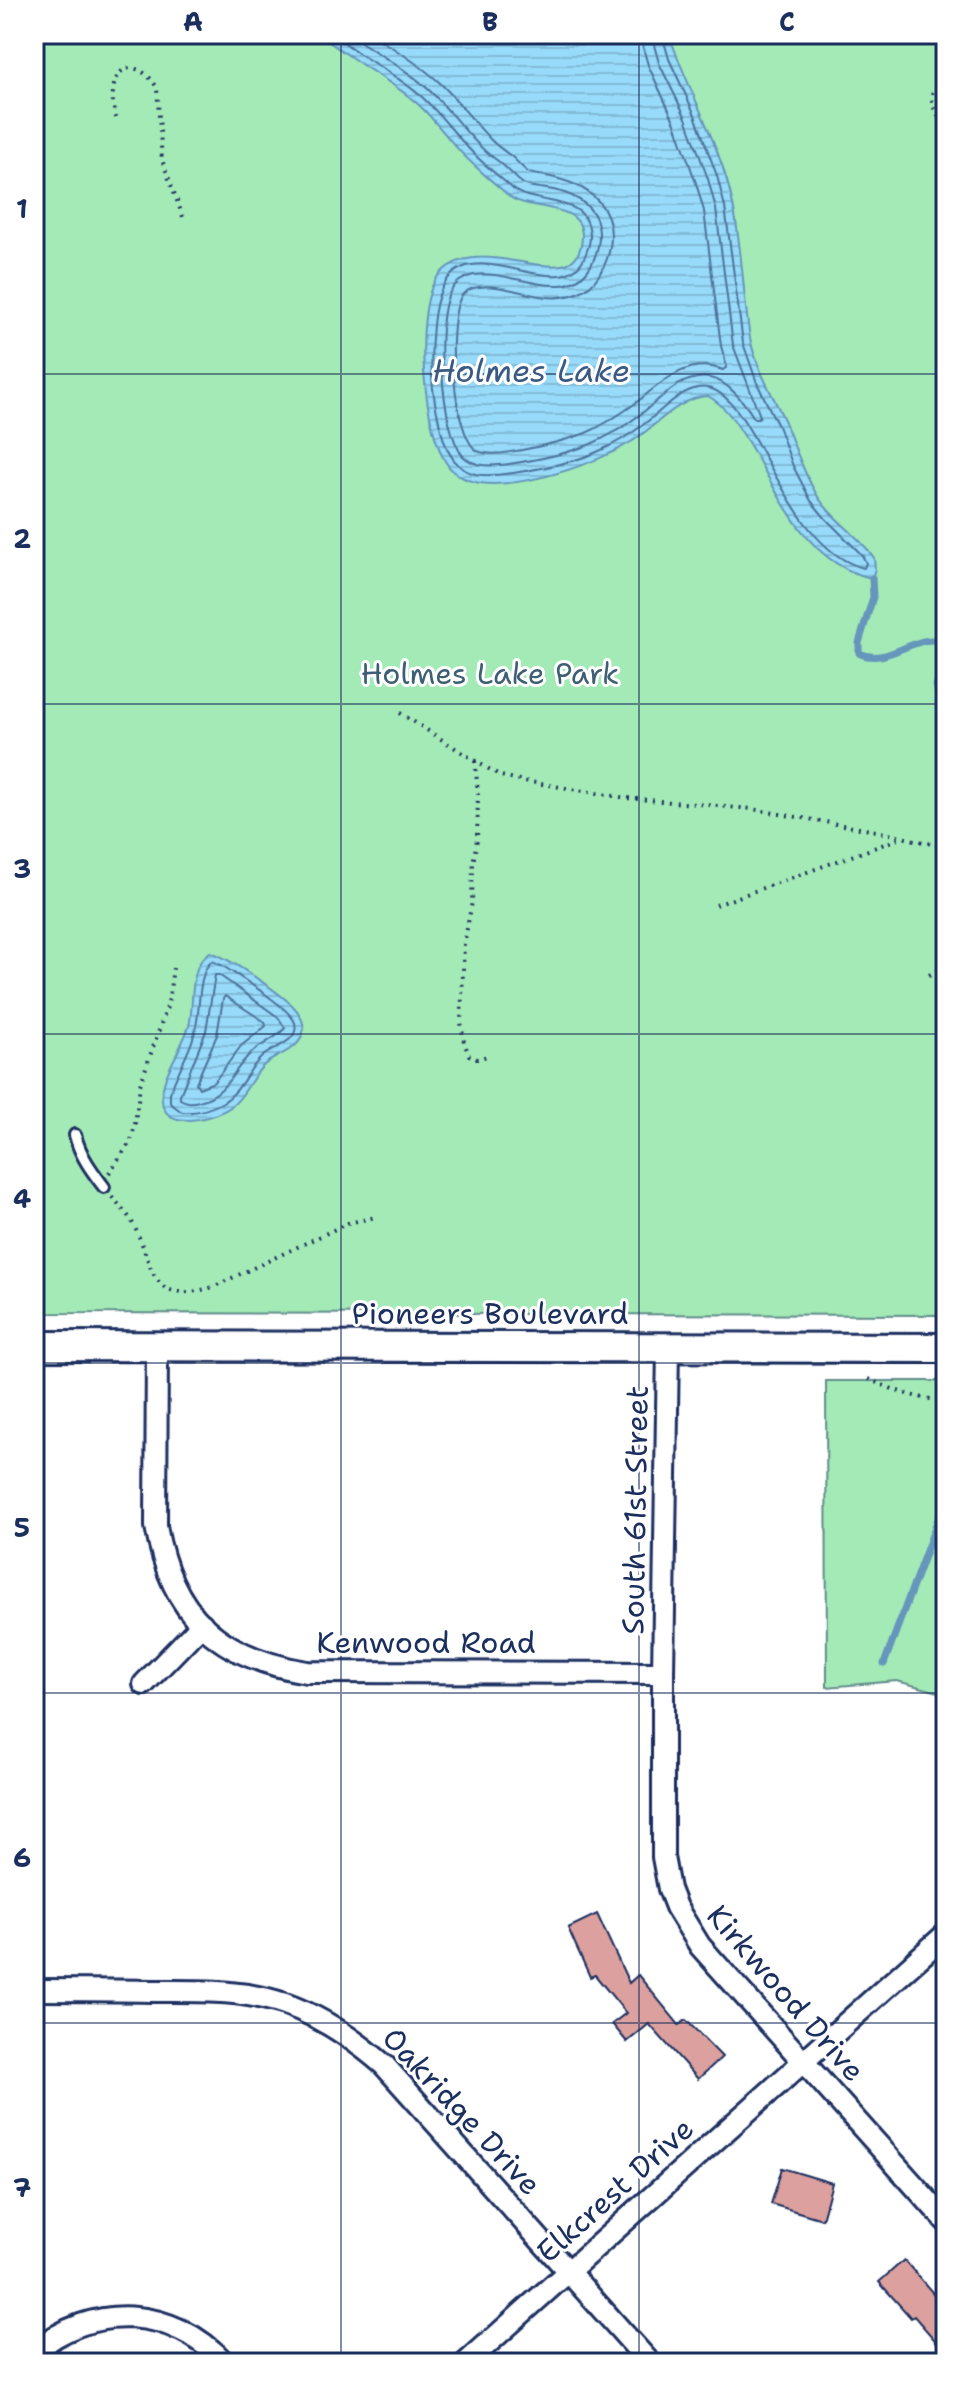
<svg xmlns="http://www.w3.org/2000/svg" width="980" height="2397" font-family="'Shantell Sans',sans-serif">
<defs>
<pattern id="water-rules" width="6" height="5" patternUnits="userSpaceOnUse" patternTransform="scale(2)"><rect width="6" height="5" fill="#97daf9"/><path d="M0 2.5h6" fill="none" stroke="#82bbd8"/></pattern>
</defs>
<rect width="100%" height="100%" fill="#fff"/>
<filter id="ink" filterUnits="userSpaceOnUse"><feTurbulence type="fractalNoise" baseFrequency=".0125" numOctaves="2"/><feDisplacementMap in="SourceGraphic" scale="16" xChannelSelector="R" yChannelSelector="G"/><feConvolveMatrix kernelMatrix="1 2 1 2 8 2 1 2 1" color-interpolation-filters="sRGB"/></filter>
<g filter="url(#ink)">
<!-- park -->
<g fill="#a4eab6" stroke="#608c8a" stroke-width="2">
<path d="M34,34H946V1315L34,1313Z"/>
<path d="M826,1381H946V1694L897,1681L827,1687Z"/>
</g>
<!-- water -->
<g fill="url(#water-rules)" stroke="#6596bb" stroke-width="2">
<path d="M316,34H669C688,91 721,145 733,205C742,248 743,294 750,338C756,368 773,395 785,422C795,447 803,472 817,495C831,519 858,534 874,558L875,569L872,578C806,565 779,493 748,442C737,424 726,406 708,396C679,397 655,427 631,442C596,464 536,483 494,484C478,484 461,480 450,468C423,437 412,309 438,276C480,224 579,305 582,237C583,200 527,212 509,196C497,185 484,175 473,164C453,147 439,124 420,106C399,86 374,74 351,57C339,49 328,41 316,34Z"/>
<path d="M210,952C228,957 277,991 292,1005C299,1012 305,1021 303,1032C300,1051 275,1054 263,1066C251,1078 246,1094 233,1105C218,1118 163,1133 162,1100C161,1080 174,1061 182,1043C184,1038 187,1032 189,1026C195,1002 187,967 210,952Z"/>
</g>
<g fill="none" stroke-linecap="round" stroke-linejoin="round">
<!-- shore -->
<g stroke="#4d739c" stroke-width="2">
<path d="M332,34C341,39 348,46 357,52C379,67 402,79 422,97C442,115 457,138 476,156C488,168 501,178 513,189C534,207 590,192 590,237C590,244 586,254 583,260C552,313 444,202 433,325C430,355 431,388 438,417C442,436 447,459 465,470C479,478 498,475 513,473C539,469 573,463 597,452C613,445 630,435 644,424C662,411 688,380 712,389C728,395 741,415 749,429C776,473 809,555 864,568L866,563L862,555L826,519L811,501L793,466L778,426L757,383L743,343L725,207L717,176L695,115L669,59L662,34"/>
<path d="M350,34C377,55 409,69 433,94C451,112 467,135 486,152C492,157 499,161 505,167C511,172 516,179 522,183C527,187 534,187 540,188C557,190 576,194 589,208C602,222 601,242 594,259C573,311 512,268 474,275C464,277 455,283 450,292C434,320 441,431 463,456C475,468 494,466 509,464C536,460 566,454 591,444C607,437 624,427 638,416C659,401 681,373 710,378C728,381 745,403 754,418H758L760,416L733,345L716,209L708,179L686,118L659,63L651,34"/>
<path d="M370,34C394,48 418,63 439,82C458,100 473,122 492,141C497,146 504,151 511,156C517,161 522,168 528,172C533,175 540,175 546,176C566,180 585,186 599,202C617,223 613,253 599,275C588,293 567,299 546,297C525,295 482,277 464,293C444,311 452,444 480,452C493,456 509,452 522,450C543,446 567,440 586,433C602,426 619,415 633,405C660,384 687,356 723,370L727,367L721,346L704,211L696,183L675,123L648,65L639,34"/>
<path d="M212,961L223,966C238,976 291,1008 295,1023C300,1041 274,1047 263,1056C247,1069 241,1092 223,1102C211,1109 197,1113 182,1112L170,1103V1093C178,1069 194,1046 197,1021C200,1004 198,972 212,961Z"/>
<path d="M215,975H219L278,1017L285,1028C276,1039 260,1044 249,1055C232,1072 226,1095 199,1101C191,1103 187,1103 180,1099V1095L206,1031Z"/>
<path d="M225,996L265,1022L266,1026L241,1046L214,1082L199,1088L196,1083L217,1035L223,999Z"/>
</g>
<!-- stream -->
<g stroke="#6596bb" stroke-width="7">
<path d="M872,578L873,597L859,643V653C889,668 917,629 946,643"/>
<path d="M946,664L936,685L938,693L946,698"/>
<path d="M884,1664L946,1497"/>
</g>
</g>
<!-- building -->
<g fill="#dca19e" stroke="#1b2f5e" stroke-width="2">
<path d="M597,1914L629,1983L638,1975L679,2025L686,2020L722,2057L698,2079L649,2024L627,2042L612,2024L626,2013L595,1975L590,1977L568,1928Z"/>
<path d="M782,2168L832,2183L822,2219L771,2204Z"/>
<path d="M904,2260L946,2308V2353L914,2316L911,2318L879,2282Z"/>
</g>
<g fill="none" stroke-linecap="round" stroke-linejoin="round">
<defs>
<path id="lane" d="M75,1135C80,1155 91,1170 104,1187"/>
<g id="street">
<path d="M157,1346L156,1526C171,1615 219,1658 307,1672L663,1673"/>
<path d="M668,1347L663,1673V1857L669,1889L676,1907L700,1946L946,2221"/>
<path d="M144,1684L202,1624"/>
<path d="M34,1990C73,1990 112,1990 151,1991C196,1991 241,1989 285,2004C322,2017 354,2039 384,2065L650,2363"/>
<path d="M34,2352C93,2302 172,2306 225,2363"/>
<path d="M466,2363L946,1934"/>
</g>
<path id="secondary" d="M34,1346L946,1348"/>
</defs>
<!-- lane casing -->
<use href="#lane" stroke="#1b2f5e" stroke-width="16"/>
<!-- street casing -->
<use href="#street" stroke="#1b2f5e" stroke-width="26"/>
<!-- secondary casing -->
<use href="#secondary" stroke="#1b2f5e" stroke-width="34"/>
<!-- path -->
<g stroke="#1b2f5e" stroke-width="4" stroke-dasharray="2 6" stroke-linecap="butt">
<path d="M946,72C923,96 932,105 946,131"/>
<path d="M116,118C114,110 112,101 113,92C116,58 144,64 157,88L162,160L183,217"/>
<path d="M400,713L482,765L501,776L524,781L626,798L752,809L876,831L936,845L946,850"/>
<path d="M475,761L478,793L477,839L473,864L472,902L464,944L461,1022L464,1042L469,1055L477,1059L491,1055"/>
<path d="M716,905L901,838"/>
<path d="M929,975L946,966"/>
<path d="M109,1173L131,1141L135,1124L140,1085L168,1004L173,968"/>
<path d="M112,1197C119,1205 127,1213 132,1222C156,1266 146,1307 213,1287L348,1223L376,1217"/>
<path d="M868,1379C898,1391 913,1399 946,1400"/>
</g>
<!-- lane -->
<use href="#lane" stroke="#fff" stroke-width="10"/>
<!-- street -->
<use href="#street" stroke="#fff" stroke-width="20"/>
<!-- secondary -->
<use href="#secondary" stroke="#fff" stroke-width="28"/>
</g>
</g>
<!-- grid -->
<path fill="none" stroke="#1b2f5e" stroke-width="2" stroke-opacity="0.55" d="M341,34V2363M639,34V2363M34,374H946M34,704H946M34,1034H946M34,1363H946M34,1693H946M34,2023H946"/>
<g text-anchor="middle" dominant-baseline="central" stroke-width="6" stroke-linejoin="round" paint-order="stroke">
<!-- park labels -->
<g font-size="30" fill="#3d5e74" stroke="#fff">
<text x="490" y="673">Holmes Lake Park</text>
</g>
<!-- street labels -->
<g font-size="30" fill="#1b2f5e" stroke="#fff">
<text x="490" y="1313">Pioneers Boulevard</text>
<text transform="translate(635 1510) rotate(-89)">South 61st Street</text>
<text x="426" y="1642">Kenwood Road</text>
<text transform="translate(786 1993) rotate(49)">Kirkwood Drive</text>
<text transform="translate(462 2111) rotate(47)">Oakridge Drive</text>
<text transform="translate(615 2190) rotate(-42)">Elkcrest Drive</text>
</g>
<!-- water labels -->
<g font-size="32" font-style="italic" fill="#3a5a85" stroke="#fff">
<text x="531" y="370">Holmes Lake</text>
</g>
</g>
<!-- margin -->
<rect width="980" height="2397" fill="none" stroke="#fff" stroke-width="88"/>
<rect x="44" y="44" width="892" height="2309" fill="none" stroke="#1b2f5e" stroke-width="3"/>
<g font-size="26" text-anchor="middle" font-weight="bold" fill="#1b2f5e">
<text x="193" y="31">A</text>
<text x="490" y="31">B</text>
<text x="787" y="31">C</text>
<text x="22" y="218">1</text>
<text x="22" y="548">2</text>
<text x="22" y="878">3</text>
<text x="22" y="1208">4</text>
<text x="22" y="1537">5</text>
<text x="22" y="1867">6</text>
<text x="22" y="2197">7</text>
</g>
</svg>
